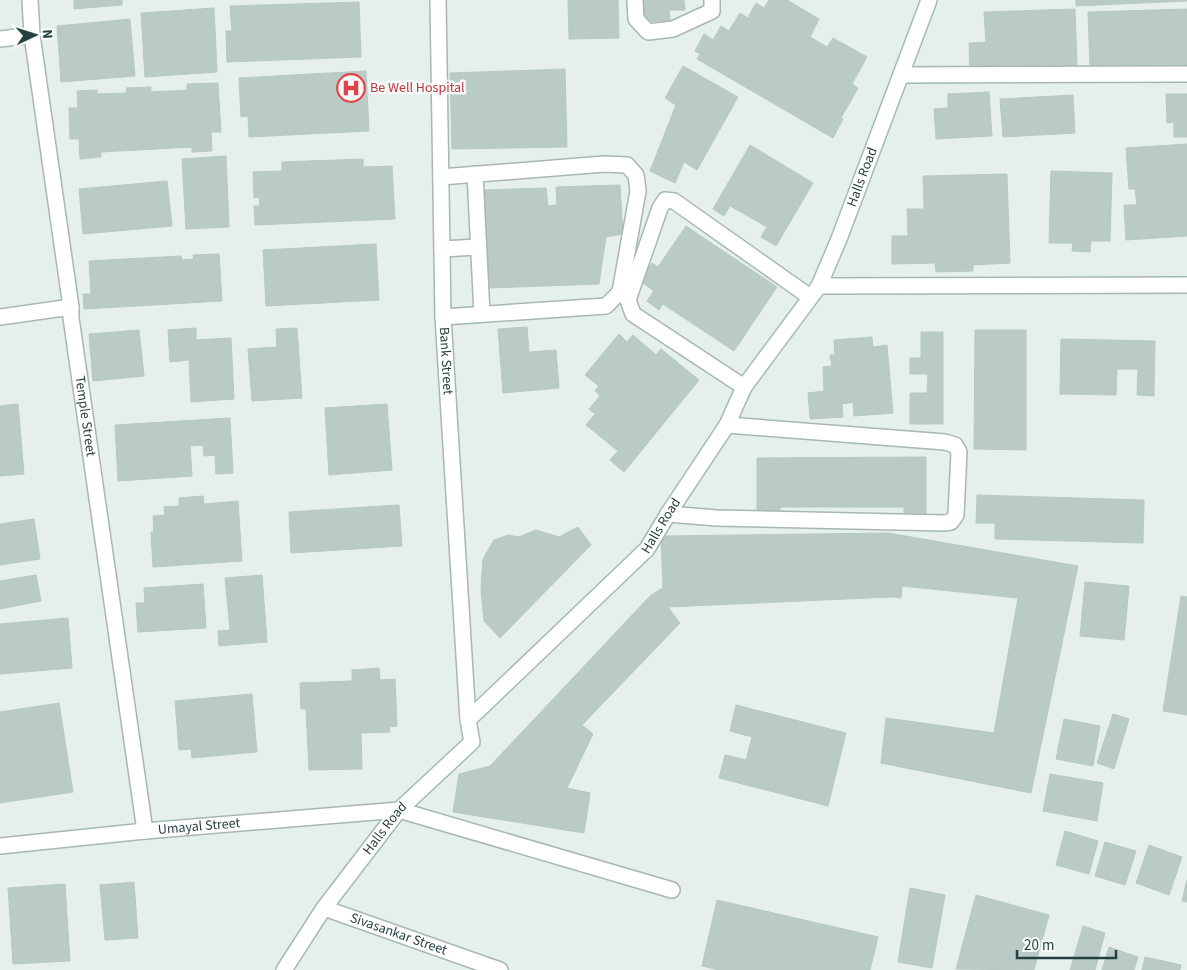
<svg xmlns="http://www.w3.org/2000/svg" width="1187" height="970" font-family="'Source Sans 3',sans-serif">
<rect width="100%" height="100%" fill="#e5efec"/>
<!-- building -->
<g fill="#bacac6" stroke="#b7c9c5">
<path d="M74,0H122V5L74,9Z"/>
<path d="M568,0H618L619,38L569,39Z"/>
<path d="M644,0H684L685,10H669L670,20L645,22Z"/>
<path d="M769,0H787L819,19L810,37L827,47L833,38L867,57L852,84L858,88L841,118L843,119L833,138L697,59L700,54L695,51L704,34L713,40L721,26L729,31L740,13L748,18L756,3L764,8Z"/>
<path d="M1076,0H1187V1L1076,6Z"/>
<path d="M359,2L361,57L227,62L226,31H232L230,6Z"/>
<path d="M214,8L217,72L145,77L141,13Z"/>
<path d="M1075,9L1077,65L970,70L969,43L986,42L984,12Z"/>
<path d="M1187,9V66L1090,68L1088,12Z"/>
<path d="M130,19L135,76L61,82L57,26Z"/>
<path d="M683,66L738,97L697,170L684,162L675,183L650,171L676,105L665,98Z"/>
<path d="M565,69L567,147L452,149L450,73Z"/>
<path d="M366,71L369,131L249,137L248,116L241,117L239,78Z"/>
<path d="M218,83L221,132H211L212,151L192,152V147L101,152V157L80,159L79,139H70L69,108H78L77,91L97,90V94L127,93L126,88L151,87V92L187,90V84Z"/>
<path d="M989,92L992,136L936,139L934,109L948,108V94Z"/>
<path d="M1166,94H1187V137H1174V122L1167,123Z"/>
<path d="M1073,95L1075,133L1003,137L1000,99Z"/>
<path d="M1187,144V236L1126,240L1124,205H1137L1135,189H1129L1126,148Z"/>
<path d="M750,145L813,183L776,246L761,237L767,227L730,206L724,216L713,209Z"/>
<path d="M226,156L229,227L186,229L182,159Z"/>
<path d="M363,159V167L392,166L395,219L255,225L254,206H260L259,197L254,198L253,172L282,171V162Z"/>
<path d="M1051,171L1112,173L1110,241H1091L1090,252L1072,251L1073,243H1049Z"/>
<path d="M1007,174L1010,263L973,265V271L936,272L935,263L892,264V236H908L907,209H924L923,176Z"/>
<path d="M167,181L172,226L83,234L79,189Z"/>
<path d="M620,185L623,234L606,237L599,284L488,288L484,190L546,188L548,206L557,205L556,187Z"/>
<path d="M686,226L777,287L734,351L663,304L659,310L647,301L654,291L640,281L652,263L658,267Z"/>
<path d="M376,244L379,300L266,306L263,250Z"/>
<path d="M219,254L222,301L84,309L83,294H91L89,261L181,256L182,260L194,259L193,255Z"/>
<path d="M527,327L529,352L556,350L559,388L503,393L498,329Z"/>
<path d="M196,328V340L231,338L234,399L191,402L189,360L170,362L168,330Z"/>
<path d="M297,328L302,398L252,401L248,349L277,347L276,329Z"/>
<path d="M139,330L144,376L93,381L89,334Z"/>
<path d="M975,330H1026V450L974,449Z"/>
<path d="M921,332H943V424H910V393H927L928,374H910V358H921Z"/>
<path d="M619,334L627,342L633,335L656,355L661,349L699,380L624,472L610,460L618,451L586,425L595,414L589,409L600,396L595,391L599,386L585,375Z"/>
<path d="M872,337L873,347L887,345L893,413L854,416L853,402L842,404L843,417L810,419L808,393L824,391L823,367L832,366L830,355H835L834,340Z"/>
<path d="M1061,339L1155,341L1154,396L1137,395L1138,369H1117L1116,395L1060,394Z"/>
<path d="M18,404L24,474L0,476V406Z"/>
<path d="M387,404L392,470L329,475L325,408Z"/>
<path d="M230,418L233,473L216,474L215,455L204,456L203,445L190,446L192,476L118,481L115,425Z"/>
<path d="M926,457V515H904V507H780V515H757V458Z"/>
<path d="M977,495L1144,500L1143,543L995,539V523H976Z"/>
<path d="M203,496L204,504L238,501L242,561L153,567L151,532H154L153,516L165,515L164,507L179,506V498Z"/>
<path d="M399,505L402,546L291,553L289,512Z"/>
<path d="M34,519L40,559L0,565V524Z"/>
<path d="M578,527L591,545L500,638L484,621L481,590L483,559L494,540L508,535L519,537L536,530L559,537Z"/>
<path d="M888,533L1078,566L1031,793L881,763L886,718L994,733L1018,598L902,586L901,598L891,597L668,607L680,623L582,725L593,734L567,788L590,793L584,833L453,812L459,774L490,766L651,595L663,588L661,536Z"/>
<path d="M36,575L41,601L0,609V581Z"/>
<path d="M262,575L267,642L219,646L218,631L230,630L225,578Z"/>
<path d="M1085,582L1129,586L1124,640L1080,636Z"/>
<path d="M203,584L206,628L138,632L136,603H145L144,588Z"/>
<path d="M1181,596L1187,597V715L1163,711Z"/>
<path d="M68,618L72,668L0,674V624Z"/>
<path d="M379,668L380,680L395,679L397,726L389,727L390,732L361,733L362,769L309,770L306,709H301L300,683L352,681V670Z"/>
<path d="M252,694L257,752L192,758L191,749L179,750L175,701Z"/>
<path d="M59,703L73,792L0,803V712Z"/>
<path d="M736,705L846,733L828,806L719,778L725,755L746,760L752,737L730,731Z"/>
<path d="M1113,714L1129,719L1114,769L1097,763Z"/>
<path d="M1064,719L1100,726L1093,766L1056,759Z"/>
<path d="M1050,774L1103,783L1097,821L1043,811Z"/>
<path d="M1065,831L1098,841L1089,874L1056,865Z"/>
<path d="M1105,842L1136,851L1125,885L1095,876Z"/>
<path d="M1149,845L1182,857L1169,895L1136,883Z"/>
<path d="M1187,880V902L1182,901Z"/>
<path d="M134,882L138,938L105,940L100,885Z"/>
<path d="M65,884L70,961L13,964L8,888Z"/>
<path d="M910,888L945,895L932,968L898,962Z"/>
<path d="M976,895L1049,915L1034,970L956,969Z"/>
<path d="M717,900L878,937L870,970H719L702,966Z"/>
<path d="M1083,926L1105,933L1095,970H1070Z"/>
<path d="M1109,947L1138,957L1134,970H1102Z"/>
<path d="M1145,957L1181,965L1180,970H1142Z"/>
</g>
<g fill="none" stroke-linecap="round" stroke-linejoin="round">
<defs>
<path id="lane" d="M399,810L672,890"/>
<g id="street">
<path id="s1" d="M30,0L32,35L71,307V318L145,831"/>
<path id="s2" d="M438,0L443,317L468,720"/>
<path d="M635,0L636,19L648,32L673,29L712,11V0"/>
<path d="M0,39L32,35"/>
<path d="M901,75L1187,74"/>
<path d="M475,174L482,314"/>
<path d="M441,177L604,164L627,165L636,175L638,191L620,292L606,306L443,317"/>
<path d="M442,249L478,247"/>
<path d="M819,286L1187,285"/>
<path d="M0,317L71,307"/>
<path d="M744,387L633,314L628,300L660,208L665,200L674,201L810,297"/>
<path d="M668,514L717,518L944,523L951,522L956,515L959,452L955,445L945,442L727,425"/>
<path id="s3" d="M0,846L145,831L399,810"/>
<path id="s4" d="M324,908L500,970"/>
</g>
<g id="secondary">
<path id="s5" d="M284,970L324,908L399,810L472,742L468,720L647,549L668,514L727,425L744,387L819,286L839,239L929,0"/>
</g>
</defs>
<!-- lane casing -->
<use href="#lane" stroke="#a7b7b5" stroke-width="18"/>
<!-- street casing -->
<use href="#street" stroke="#a7b7b5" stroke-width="18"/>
<!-- secondary casing -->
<use href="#secondary" stroke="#a3bbb7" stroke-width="18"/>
<!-- lane -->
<use href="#lane" stroke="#fff" stroke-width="15"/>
<!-- street -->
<use href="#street" stroke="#fff" stroke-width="15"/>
<!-- secondary -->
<use href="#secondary" stroke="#fff" stroke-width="15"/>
</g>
<!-- icons -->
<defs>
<symbol id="hospital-ring" viewBox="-11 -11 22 22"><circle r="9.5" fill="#f6fbf9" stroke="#e0444e" stroke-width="1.5"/><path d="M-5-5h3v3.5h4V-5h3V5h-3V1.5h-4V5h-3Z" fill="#e0444e"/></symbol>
</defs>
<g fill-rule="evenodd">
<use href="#hospital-ring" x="335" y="72" width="32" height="32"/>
</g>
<g text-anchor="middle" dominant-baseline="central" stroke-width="5" stroke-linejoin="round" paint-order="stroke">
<!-- health labels -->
<g font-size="14" fill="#be3a42" stroke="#f6fbf9" text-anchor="start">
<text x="370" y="88">Be Well Hospital</text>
</g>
<!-- street labels -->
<g font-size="14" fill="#24413f" stroke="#f6fbf9">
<text stroke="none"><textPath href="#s5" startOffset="999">Halls Road</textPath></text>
<text stroke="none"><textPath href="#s2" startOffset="361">Bank Street</textPath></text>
<text stroke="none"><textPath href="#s1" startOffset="420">Temple Street</textPath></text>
<text stroke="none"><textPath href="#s5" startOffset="594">Halls Road</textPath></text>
<text stroke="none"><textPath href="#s3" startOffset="200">Umayal Street</textPath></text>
<text stroke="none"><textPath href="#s5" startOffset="174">Halls Road</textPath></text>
<text stroke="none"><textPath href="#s4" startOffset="79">Sivasankar Street</textPath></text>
</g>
</g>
<!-- north arrow -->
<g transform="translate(35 35) rotate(86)" stroke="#f6fbf9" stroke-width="4" paint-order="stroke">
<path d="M0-4L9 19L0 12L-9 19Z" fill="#24413f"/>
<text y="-8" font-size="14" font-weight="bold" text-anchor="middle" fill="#24413f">N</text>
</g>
<!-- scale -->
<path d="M1017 950v8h99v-8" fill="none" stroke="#24413f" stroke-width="2.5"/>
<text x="1024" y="950" font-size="15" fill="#24413f" stroke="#f6fbf9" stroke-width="4" paint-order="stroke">20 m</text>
</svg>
